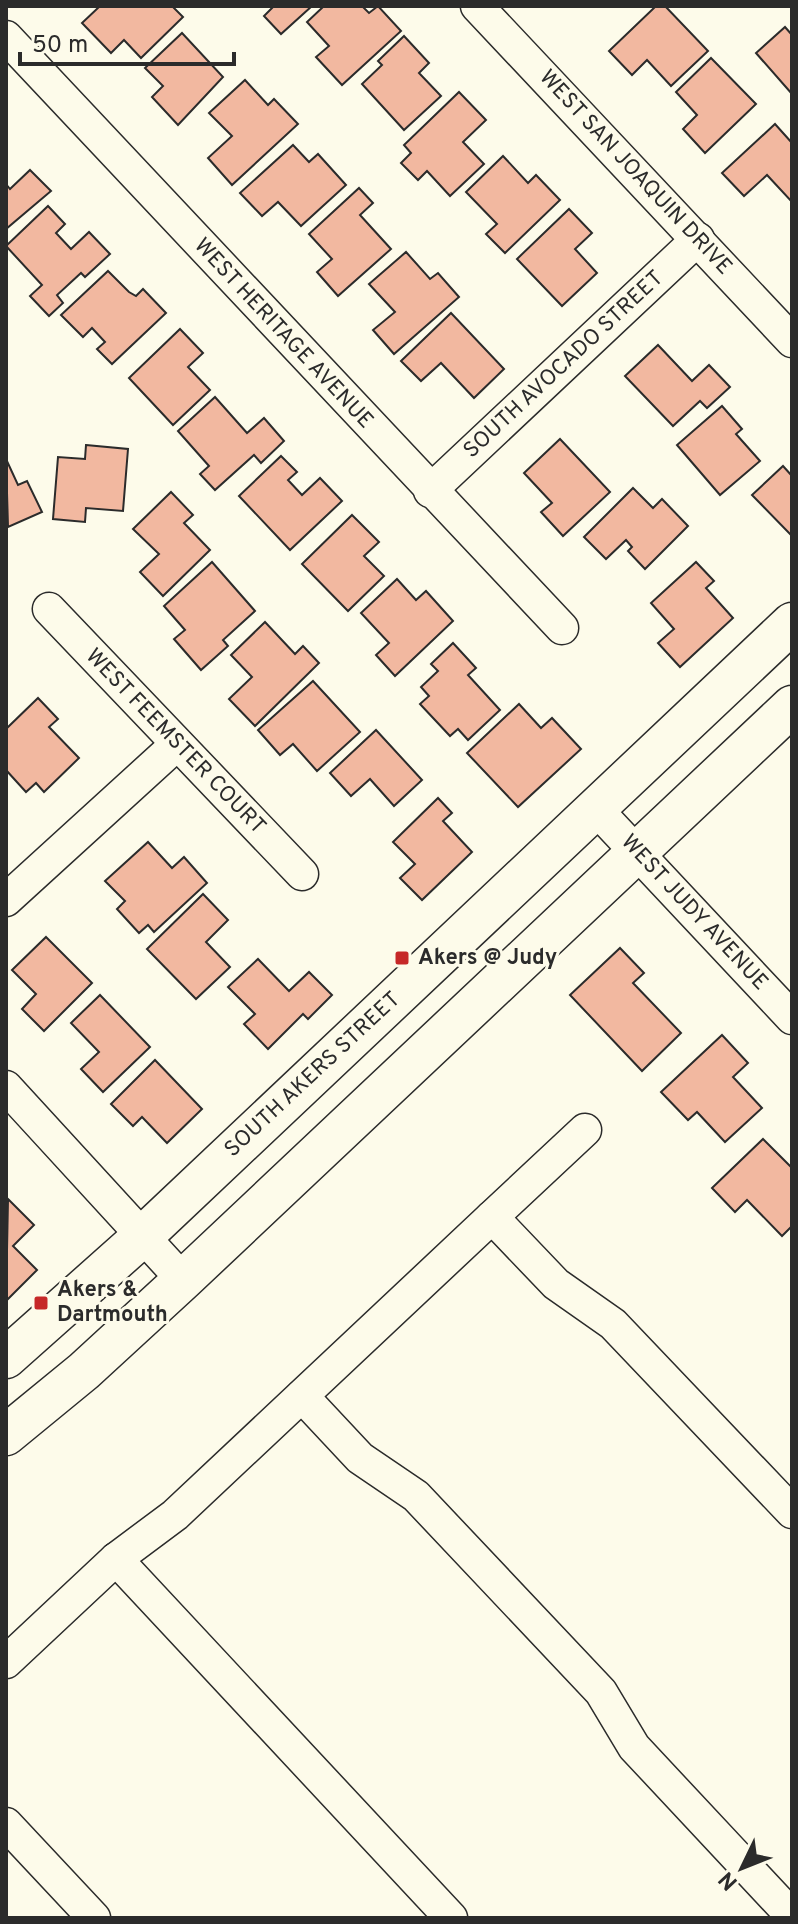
<svg xmlns="http://www.w3.org/2000/svg" width="798" height="1924" font-family="Overpass,sans-serif">
<rect width="100%" height="100%" fill="#fdfbea"/>
<!-- building -->
<g fill="#f2b8a0" stroke="#2b2b2b" stroke-width="2">
<path d="M100,6H172L183,17L141,58L124,40L111,53L82,23Z"/>
<path d="M274,6H312L281,34L264,16Z"/>
<path d="M324,6H362L369,13L378,6L401,31L342,85L316,57L329,46L307,22Z"/>
<path d="M656,6H665L708,51L671,86L647,60L632,75L609,51Z"/>
<path d="M785,27L792,35V94L756,53Z"/>
<path d="M182,33L223,77L178,125L152,97L163,86L145,68Z"/>
<path d="M404,36L429,63L419,73L441,96L404,130L362,84L382,65L378,61Z"/>
<path d="M711,58L756,104L705,153L683,129L697,115L676,92Z"/>
<path d="M245,80L268,105L274,99L298,124L232,185L208,158L232,136L209,113Z"/>
<path d="M459,92L486,120L463,142L484,164L450,196L427,171L418,180L401,163L411,153L404,145Z"/>
<path d="M775,124L792,143V202L767,175L744,196L722,173Z"/>
<path d="M293,145L309,162L318,154L346,185L301,226L278,202L262,216L240,193Z"/>
<path d="M503,156L528,183L536,175L560,200L505,253L486,234L497,224L466,192Z"/>
<path d="M30,170L51,191L6,229V184L10,189Z"/>
<path d="M359,188L373,203L360,215L391,249L338,296L317,272L332,259L309,234Z"/>
<path d="M48,206L65,224L56,233L71,249L89,232L110,254L85,277L81,273L57,295L63,303L49,316L30,296L42,285L6,246Z"/>
<path d="M569,209L592,233L575,249L597,273L562,306L517,259Z"/>
<path d="M406,252L430,279L438,273L459,297L394,354L373,330L395,312L369,284Z"/>
<path d="M108,271L129,292L136,296L143,289L166,313L112,364L97,349L105,342L92,328L83,337L61,315Z"/>
<path d="M451,313L504,369L474,398L441,363L421,381L401,361Z"/>
<path d="M180,329L203,353L188,367L210,390L173,425L129,378Z"/>
<path d="M658,345L692,381L709,365L730,387L707,408L700,401L673,426L625,376Z"/>
<path d="M215,397L247,433L264,418L284,441L261,463L254,455L215,490L200,474L209,466L178,431Z"/>
<path d="M722,406L742,429L736,434L760,461L720,495L677,445Z"/>
<path d="M560,439L610,492L563,536L541,512L552,503L524,473Z"/>
<path d="M86,445L128,449L123,511L86,508L85,522L53,519L58,457L85,459Z"/>
<path d="M281,456L297,472L288,480L302,495L320,478L342,501L290,550L239,496Z"/>
<path d="M6,459L18,485L27,481L42,512L8,527Z"/>
<path d="M783,466L792,476V536L752,495Z"/>
<path d="M633,488L653,508L662,499L688,526L645,569L628,551L632,547L626,540L606,559L584,537Z"/>
<path d="M171,492L193,515L184,523L210,550L163,596L140,572L159,554L133,529Z"/>
<path d="M352,515L379,542L364,556L384,576L348,611L302,564Z"/>
<path d="M212,562L255,611L223,640L228,646L201,670L174,639L185,630L164,606Z"/>
<path d="M696,562L714,581L706,588L733,618L680,667L658,643L674,629L651,603Z"/>
<path d="M397,579L416,600L426,591L453,621L395,676L376,655L389,643L361,613Z"/>
<path d="M265,622L295,654L303,646L319,663L255,726L229,699L252,677L231,655Z"/>
<path d="M453,643L476,668L468,675L500,710L468,740L458,729L450,736L420,704L429,696L421,687L438,671L431,664Z"/>
<path d="M313,681L360,732L317,771L293,744L280,755L258,730Z"/>
<path d="M38,698L58,719L49,727L79,758L44,792L36,783L26,792L6,770V729Z"/>
<path d="M519,704L541,728L552,718L581,749L518,807L467,753Z"/>
<path d="M376,730L422,780L394,806L370,779L351,796L330,773Z"/>
<path d="M438,798L452,813L443,821L472,852L422,900L400,878L415,864L393,842Z"/>
<path d="M148,842L172,868L184,857L207,883L154,932L148,925L139,933L117,909L125,901L105,881Z"/>
<path d="M203,894L228,920L206,942L230,967L196,999L147,949Z"/>
<path d="M46,937L92,983L44,1031L22,1009L36,994L12,970Z"/>
<path d="M620,948L644,973L633,983L681,1033L642,1071L570,995Z"/>
<path d="M258,959L289,991L309,972L332,995L308,1019L303,1014L268,1049L244,1024L255,1014L228,987Z"/>
<path d="M100,995L150,1047L103,1092L81,1069L99,1052L71,1023Z"/>
<path d="M722,1035L748,1063L733,1077L762,1108L725,1142L697,1112L688,1120L661,1092Z"/>
<path d="M155,1060L202,1109L167,1143L142,1117L133,1126L111,1104Z"/>
<path d="M763,1139L792,1168V1226L782,1236L747,1200L735,1212L712,1188Z"/>
<path d="M8,1199L34,1225L13,1246L37,1270L6,1301Z"/>
</g>
<g fill="none" stroke-linecap="round" stroke-linejoin="round">
<defs>
<g id="minor">
<path d="M477,6L792,341"/>
<path d="M6,37L562,628"/>
<path d="M430,491L698,239"/>
<path d="M49,609L302,874"/>
<path d="M595,808L792,1018"/>
<path d="M6,900L176,745"/>
<path d="M6,1087L183,1280"/>
<path d="M492,1217L585,1130"/>
<path d="M302,1396L360,1458L416,1496L601,1692L634,1747L792,1916"/>
<path d="M116,1559L451,1918"/>
<path d="M6,1662L116,1559L175,1515L492,1217L556,1284L613,1324L792,1512"/>
<path d="M6,1824L94,1918"/>
</g>
<g id="major">
<path d="M6,1358L143,1236L792,623"/>
<path d="M6,1435L84,1371L183,1280L792,706"/>
</g>
</defs>
<!-- minor casing -->
<use href="#minor" stroke="#2b2b2b" stroke-width="35"/>
<!-- major casing -->
<use href="#major" stroke="#2b2b2b" stroke-width="43"/>
<!-- minor -->
<use href="#minor" stroke="#fdfbea" stroke-width="32"/>
<!-- major -->
<use href="#major" stroke="#fdfbea" stroke-width="40"/>
</g>
<!-- markers -->
<g fill="#c62828" stroke="#fdfbea" stroke-width="3">
<rect x="394" y="950" width="16" height="16" rx="4"/>
<rect x="33" y="1295" width="16" height="16" rx="4"/>
</g>
<g text-anchor="middle" dominant-baseline="central" stroke-width="6" stroke-linejoin="round" paint-order="stroke">
<!-- street labels -->
<g font-size="22" fill="#2b2b2b" stroke="#fdfbea">
<text transform="translate(635 173) rotate(47)">WEST SAN JOAQUIN DRIVE</text>
<text transform="translate(283 334) rotate(47)">WEST HERITAGE AVENUE</text>
<text transform="translate(564 365) rotate(-43)">SOUTH AVOCADO STREET</text>
<text transform="translate(175 742) rotate(46)">WEST FEEMSTER COURT</text>
<text transform="translate(694 913) rotate(47)">WEST JUDY AVENUE</text>
<text transform="translate(313 1075) rotate(-43)">SOUTH AKERS STREET</text>
</g>
<!-- poi labels -->
<g font-size="22" font-weight="bold" fill="#2b2b2b" stroke="#fdfbea" text-anchor="start">
<text x="418" y="958">Akers @ Judy</text>
<text x="57" y="1290">Akers &amp;<tspan x="57" dy="25">Dartmouth</tspan></text>
</g>
</g>
<!-- border -->
<rect width="798" height="1924" fill="none" stroke="#2b2b2b" stroke-width="16"/>
<!-- north arrow -->
<g transform="translate(742 1868) rotate(227)" stroke="#fdfbea" stroke-width="6" paint-order="stroke">
<path d="M0-6L14 30L0 20L-14 30Z" fill="#2b2b2b"/>
<text y="-12" font-size="22" font-weight="bold" text-anchor="middle" fill="#2b2b2b">N</text>
</g>
<!-- scale -->
<path d="M20 52v12h214v-12" fill="none" stroke="#2b2b2b" stroke-width="4"/>
<text x="32" y="52" font-size="24" fill="#2b2b2b" stroke="#fdfbea" stroke-width="6" paint-order="stroke">50 m</text>
</svg>
